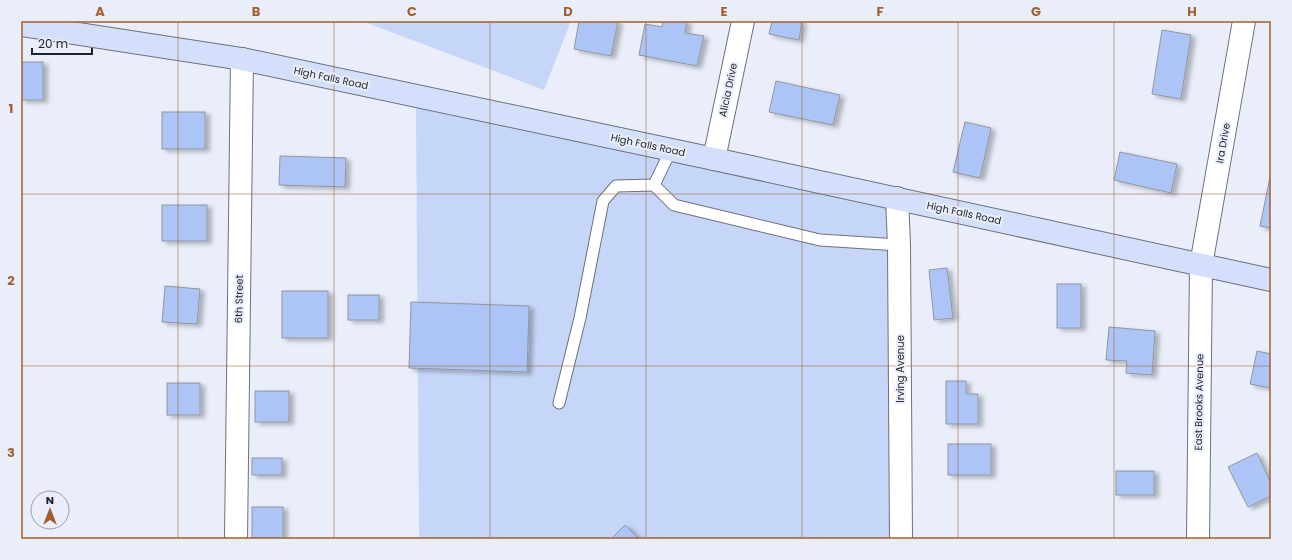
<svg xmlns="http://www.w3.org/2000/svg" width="1292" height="560" font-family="Poppins,sans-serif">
<defs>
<filter id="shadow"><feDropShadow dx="4.5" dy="2.5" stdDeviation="2" flood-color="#0004"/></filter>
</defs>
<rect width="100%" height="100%" fill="#e9eefa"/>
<!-- green -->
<g fill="#c5d6f8">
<path d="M362,21H571L544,90Z"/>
<path d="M416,104L895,205L899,539H419Z"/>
</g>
<!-- building -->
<g fill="#adc5f6" stroke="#9196a1" filter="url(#shadow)">
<path d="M579,21H618L611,56L574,49Z"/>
<path d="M663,21H687L685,33L704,36L697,66L639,55L645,24L662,27Z"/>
<path d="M772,21H802L799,40L769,34Z"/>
<path d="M1162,30L1191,35L1181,99L1152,94Z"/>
<rect x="21" y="62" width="22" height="38"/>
<path d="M776,81L840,95L833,125L769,112Z"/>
<rect x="162" y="112" width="43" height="37"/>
<path d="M965,122L991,128L980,178L953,172Z"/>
<path d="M1120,152L1177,164L1171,193L1114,180Z"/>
<path d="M280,156L346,158L345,187L279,185Z"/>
<path d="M1271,172V228L1260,226Z"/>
<rect x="162" y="205" width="45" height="36"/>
<path d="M947,268L953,318L934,320L929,270Z"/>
<rect x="1057" y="284" width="24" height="44"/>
<path d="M165,286L200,289L197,324L162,322Z"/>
<rect x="282" y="291" width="46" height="47"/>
<rect x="348" y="295" width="31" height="25"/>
<path d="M411,302L529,306L527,372L409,368Z"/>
<path d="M1109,327L1155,331L1152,375L1126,373L1127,361L1106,360Z"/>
<path d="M1257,351L1271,354V388L1250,384Z"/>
<path d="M946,381H966V394H978V424H946Z"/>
<rect x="167" y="383" width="33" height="32"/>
<rect x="255" y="391" width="34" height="31"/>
<rect x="948" y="444" width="43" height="31"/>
<path d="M1257,453L1271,483V496L1248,507L1228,467Z"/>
<rect x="252" y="458" width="30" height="17"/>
<rect x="1116" y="471" width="38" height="24"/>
<rect x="252" y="507" width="31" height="31"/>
<path d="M625,525L639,539H611Z"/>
</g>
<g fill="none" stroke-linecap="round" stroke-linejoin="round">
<defs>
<g id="lane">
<path d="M654,185L674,205L820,240L899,245"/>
<path d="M559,403L580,318L603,201L616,186L654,185L671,150"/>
</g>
<g id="street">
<path d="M714,159L743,21"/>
<path d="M897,198L899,245L901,539"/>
<path d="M236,539L242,59"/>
<path d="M1198,539L1201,265L1244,21"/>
</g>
<path id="secondary" d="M21,25L242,59L714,159L1271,280"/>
</defs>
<!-- lane casing -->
<use href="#lane" stroke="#6c717b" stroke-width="13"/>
<!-- street casing -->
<use href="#street" stroke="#6c717b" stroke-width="24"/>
<!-- secondary casing -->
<use href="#secondary" stroke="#6c717b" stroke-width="24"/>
<!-- lane -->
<use href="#lane" stroke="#fff" stroke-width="11"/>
<!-- street -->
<use href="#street" stroke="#fff" stroke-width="22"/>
<!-- secondary -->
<use href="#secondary" stroke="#d4e0fb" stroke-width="22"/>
</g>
<!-- grid -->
<path fill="none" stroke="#a25f2d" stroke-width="1" stroke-opacity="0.55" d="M178,21V539M334,21V539M490,21V539M646,21V539M802,21V539M958,21V539M1114,21V539M21,194H1271M21,366H1271"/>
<g text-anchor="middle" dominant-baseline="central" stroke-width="4" stroke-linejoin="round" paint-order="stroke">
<!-- street labels -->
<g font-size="10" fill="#1e2025" stroke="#e9eefa">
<text transform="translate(331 78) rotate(12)">High Falls Road</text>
<text transform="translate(728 90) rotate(-78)">Alicia Drive</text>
<text transform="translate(1223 143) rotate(-80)">Ira Drive</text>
<text transform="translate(648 145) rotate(12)">High Falls Road</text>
<text transform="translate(964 213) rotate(12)">High Falls Road</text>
<text transform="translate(239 299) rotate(-89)">6th Street</text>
<text transform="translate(900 369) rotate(-90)">Irving Avenue</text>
<text transform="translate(1199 402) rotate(-89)">East Brooks Avenue</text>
</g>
</g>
<!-- border -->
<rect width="1292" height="560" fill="none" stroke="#e9eefa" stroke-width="44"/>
<!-- north arrow -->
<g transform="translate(50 510)"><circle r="19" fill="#e9eefa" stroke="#989ca5"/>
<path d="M0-3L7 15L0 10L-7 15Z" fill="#a25f2d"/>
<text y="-6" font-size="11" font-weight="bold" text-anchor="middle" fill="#1e2025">N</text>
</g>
<!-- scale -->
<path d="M32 48v6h60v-6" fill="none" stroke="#1e2025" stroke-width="2"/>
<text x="38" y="48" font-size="12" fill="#1e2025" stroke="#e9eefa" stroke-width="3" paint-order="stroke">20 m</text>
<rect x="22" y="22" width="1248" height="516" fill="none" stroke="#a25f2d" stroke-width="1.5"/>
<g font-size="13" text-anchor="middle" font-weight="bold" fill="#a25f2d">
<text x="100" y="16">A</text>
<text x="256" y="16">B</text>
<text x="412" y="16">C</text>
<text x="568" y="16">D</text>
<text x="724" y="16">E</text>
<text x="880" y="16">F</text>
<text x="1036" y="16">G</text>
<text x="1192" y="16">H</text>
<text x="11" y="113">1</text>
<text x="11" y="285">2</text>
<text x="11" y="457">3</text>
</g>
</svg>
